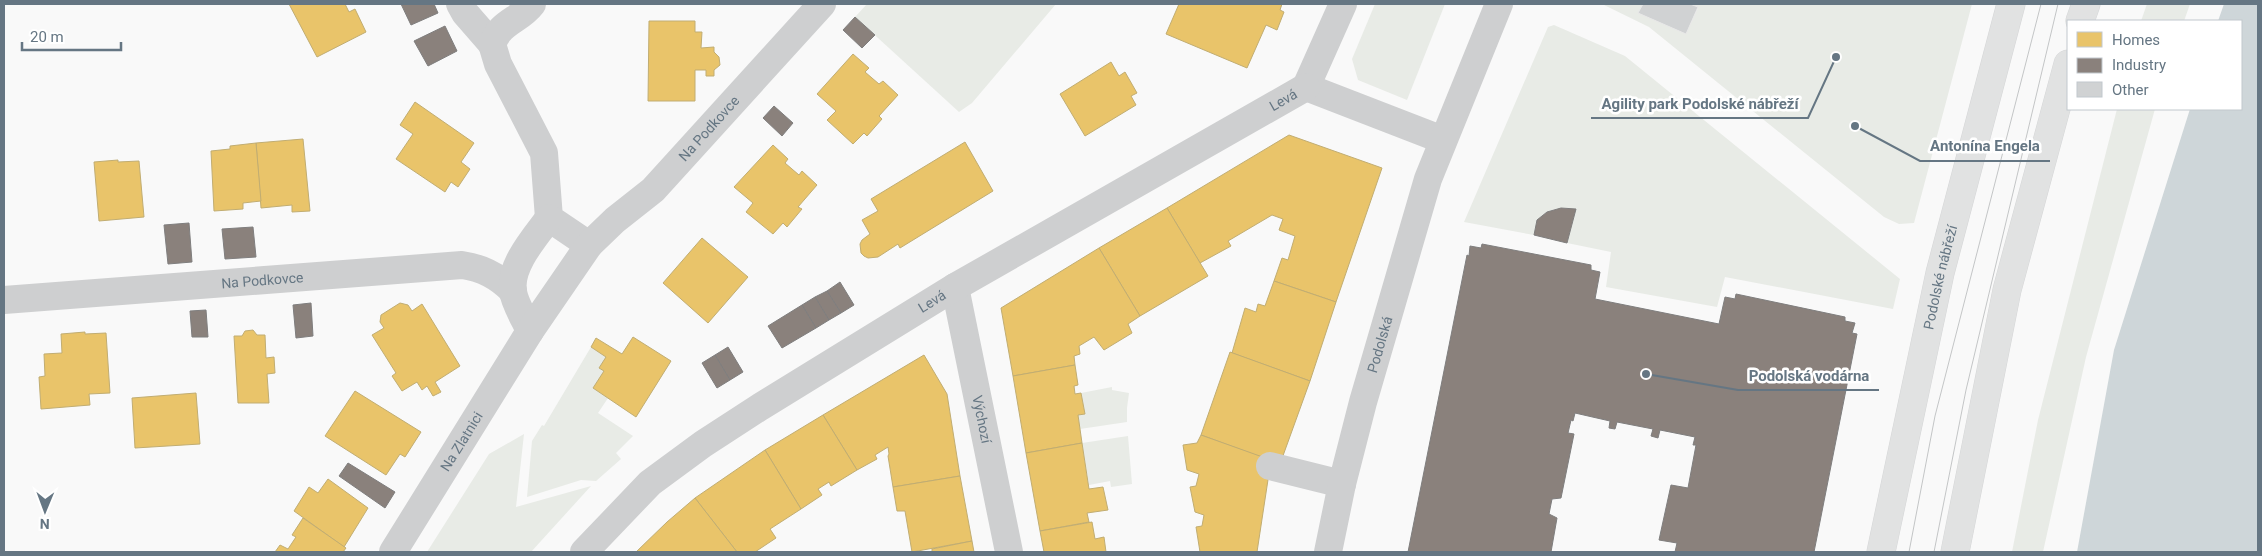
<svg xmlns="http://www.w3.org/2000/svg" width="2262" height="556" font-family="Roboto,sans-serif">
<rect width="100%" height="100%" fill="#f9f9f9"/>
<!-- green -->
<g fill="#e8ebe6">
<path d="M867,4H1056L972,103L959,112L855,17Z"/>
<path d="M1375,4H1445L1407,100L1358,80L1352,59Z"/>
<path d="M1602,4H1643L1638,13L1686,34L1698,8L1690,4H1972L1914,223L1899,224L1884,217L1649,27Z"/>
<path d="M2147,4H2190L2184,21H2141Z"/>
<path d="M1554,25L1625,56L1900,279L1893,309L1725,277L1717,307L1606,287L1611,252L1567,243L1576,209C1552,207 1539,210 1534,235L1464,222L1548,27Z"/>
<path d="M2117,109H2155L2086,357L2043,552H2012L2038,420Z"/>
<path d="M591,347L606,357L599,368L604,371L593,388L608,398L598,413L633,436L616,453L621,459L596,481L581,480L527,497L532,441L542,425L544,426Z"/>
<path d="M1112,387V390L1129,393L1127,408V422L1080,429L1078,415L1085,414L1081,393Z"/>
<path d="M524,434L516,507L591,486L531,552H427L489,454Z"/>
<path d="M1128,436L1132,484L1111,487L1110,481L1089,485L1082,443Z"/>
</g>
<!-- water -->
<path fill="#ced6d9" d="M2224,4H2258V552H2077L2114,350L2190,109H2241V21H2218Z"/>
<!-- homes -->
<g fill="#e9c46a" stroke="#c1ad72">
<path d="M289,4H345L349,12L355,9L366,32L317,57Z"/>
<path d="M1179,4H1282L1280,10L1284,12L1277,30L1266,25L1247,68L1166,34Z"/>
<path d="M649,21H695V32H702L701,48L714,47V52L719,57L720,65L714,70V76H706V70H695V101H648Z"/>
<path d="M853,54L869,68L865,72L879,84L883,81L898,95L879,116L882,119L867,136L864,133L853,144L827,120L836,111L817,94Z"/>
<path d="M1111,62L1119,76L1125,72L1137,93L1131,96L1136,105L1085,136L1060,94Z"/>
<path d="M415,102L474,143L461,162L470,169L458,187L451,182L445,192L396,159L413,134L400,125Z"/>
<path d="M1289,135L1382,168L1336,302L1274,281L1282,258L1288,260L1295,236L1279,230L1283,219L1272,215L1228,241L1231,246L1200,263L1167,208Z"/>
<path d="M303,139L310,211L292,212V205L261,208L256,143Z"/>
<path d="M965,142L993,191L900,248L898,244L878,257L868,258L864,256L861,253L860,244L862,240L870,234L862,220L878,211L871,199Z"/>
<path d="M256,143L261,201L243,203V209L214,211L211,151L230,149V146Z"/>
<path d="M773,145L788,159L785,163L799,175L802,171L817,185L798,207L802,209L787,227L783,223L773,234L746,212L753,203L734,187Z"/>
<path d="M118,160V162L139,161L144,217L99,221L94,162Z"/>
<path d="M1167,208L1208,276L1140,316L1099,248Z"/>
<path d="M702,238L748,277L708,323L663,283Z"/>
<path d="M1099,248L1140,316L1128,324L1132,333L1104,350L1094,337L1079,346L1080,354L1074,356L1075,365L1013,376L1001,308Z"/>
<path d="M1274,281L1336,302L1310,381L1232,353L1245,308L1256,312L1258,304L1265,306Z"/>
<path d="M400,303L408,305L412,311L422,304L460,366L435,382L441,392L433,396L427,386L422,390L417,382L402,391L392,376L396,373L372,335L384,328L380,322L381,315Z"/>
<path d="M253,330L257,335H265L266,358L274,357L275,373L267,374L269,403H238L234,336H242L245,331Z"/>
<path d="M85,332V334L106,333L110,393L89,394L90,405L41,409L39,377L45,376L44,354L62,353L61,334Z"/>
<path d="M633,337L671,361L636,417L593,388L604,371L599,368L606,357L591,347L596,338L622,354Z"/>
<path d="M1230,352L1310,381L1280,464L1201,435Z"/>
<path d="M924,355L947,394L960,476L893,487L888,456L889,454L888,447L875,455L877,459L857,470L823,415Z"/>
<path d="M1075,365L1078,385L1074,386L1075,394L1081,393L1085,414L1078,415L1082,443L1026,453L1013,376Z"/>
<path d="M355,391L421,432L405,457L400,454L386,475L325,436Z"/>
<path d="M196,393L200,444L135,448L132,398Z"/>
<path d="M823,415L857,470L831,486L829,482L818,489L822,495L801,509L765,450Z"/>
<path d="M1201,435L1271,460L1257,552H1200L1196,527L1202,526L1204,515L1195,512L1190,487L1196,486L1199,474L1187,470L1183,445L1197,443Z"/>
<path d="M1082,443L1089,489L1103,487L1108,510L1087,513L1089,522L1040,531L1026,453Z"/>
<path d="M765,450L801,509L770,529L776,538L755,552H737L695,498Z"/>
<path d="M960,476L972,541L912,552L905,511H897L893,487Z"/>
<path d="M328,479L368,508L344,547L294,511L309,487L318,493Z"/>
<path d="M695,498L737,552H636L667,522Z"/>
<path d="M303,518L346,548L343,552H275L280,545L288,549L296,537L292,535Z"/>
<path d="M1092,522L1095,539L1104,537L1106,552H1044L1040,531Z"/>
<path d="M972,541L974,552H932V549Z"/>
</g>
<!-- industry -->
<g fill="#8a817c" stroke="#7f7e7e">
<path d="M401,4H434L438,13L411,25Z"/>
<path d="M855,17L875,35L862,48L843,30Z"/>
<path d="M445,26L457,51L428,66L414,41Z"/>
<path d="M774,106L793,123L782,136L763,118Z"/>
<path d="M1561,208L1576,209L1567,243L1534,235L1537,220L1547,212Z"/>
<path d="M189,223L192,262L168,264L164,225Z"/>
<path d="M253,227L256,257L225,259L222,229Z"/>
<path d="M1482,244L1591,265V270L1600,272L1595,299L1719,324L1725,297L1735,299L1736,294L1845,317V321L1855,323L1852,333L1857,334L1814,552H1675L1677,543L1659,540L1671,485L1688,488L1696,445H1693L1695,437L1660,430L1658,438L1651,436L1653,429L1617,422L1615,429L1609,428L1610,421L1575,413L1573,421L1571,420L1568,433L1574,434L1561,498L1552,499L1549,514L1557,518L1551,552H1408L1467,255L1469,256L1470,246L1481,248Z"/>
<path d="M840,282L854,305L841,313L827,291Z"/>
<path d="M827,291L841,313L829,320L815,297Z"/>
<path d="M815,297L829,320L816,328L802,305Z"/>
<path d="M311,303L313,336L296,338L293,305Z"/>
<path d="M802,305L816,328L782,348L768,326Z"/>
<path d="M206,310L208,337H192L190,311Z"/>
<path d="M728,347L743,372L730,380L715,355Z"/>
<path d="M715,355L730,380L717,388L702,363Z"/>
<path d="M348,463L395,492L385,508L339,476Z"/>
</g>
<!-- building -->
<path fill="#d0d2d3" stroke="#e8e8e8" d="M1643,4H1690L1698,7L1686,34L1638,13Z"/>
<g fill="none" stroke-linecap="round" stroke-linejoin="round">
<defs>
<g id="major">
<path d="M2080,21L2086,4"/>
<path id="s6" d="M1881,552L1940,273L2011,4"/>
<path d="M1955,552L2007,290L2068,64"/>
</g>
</defs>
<!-- major casing -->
<use href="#major" stroke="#d5d6d7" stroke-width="29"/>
<!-- minor -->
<g stroke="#cecfd0" stroke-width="28">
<path d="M460,4L465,13L492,44"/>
<path d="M532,4C519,21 501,21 492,44L498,64L544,153L549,218L589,245"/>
<path d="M1306,87L1443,140"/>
<path d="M1306,87L1343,4"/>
<path id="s1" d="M955,287L1009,552"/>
<path id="s2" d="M4,300L462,265C483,268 498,276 513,291"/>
<path d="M530,331C525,320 514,302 513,291C509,266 535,237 549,218"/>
<path d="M1270,466L1342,484"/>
<path id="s3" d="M393,552L530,331L589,245L615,220L653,190L822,4"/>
<path id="s4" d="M584,552L650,483L703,444L760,407L955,287L1306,87"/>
<path id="s5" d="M1328,552L1342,484L1363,402L1428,179L1499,4"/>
</g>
<!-- major -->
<use href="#major" stroke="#e1e2e2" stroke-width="28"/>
<!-- tram -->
<g stroke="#c3c5c6" stroke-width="1">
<path d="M1909,552L1935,416L2041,4"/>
<path d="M1934,552L1966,390L2058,4"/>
</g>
</g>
<g text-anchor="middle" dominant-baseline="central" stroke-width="5" stroke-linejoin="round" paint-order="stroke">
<!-- street labels -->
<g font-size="14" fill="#657683" stroke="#fff">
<text stroke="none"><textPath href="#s4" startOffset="836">Levá</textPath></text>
<text stroke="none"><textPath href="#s3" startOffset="532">Na Podkovce</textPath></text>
<text stroke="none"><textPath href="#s6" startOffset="281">Podolské nábřeží</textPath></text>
<text stroke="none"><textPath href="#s2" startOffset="259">Na Podkovce</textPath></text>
<text stroke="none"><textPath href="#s4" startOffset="431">Levá</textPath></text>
<text stroke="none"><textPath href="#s5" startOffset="214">Podolská</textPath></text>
<text stroke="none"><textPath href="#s1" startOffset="135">Výchozí</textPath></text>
<text stroke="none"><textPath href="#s3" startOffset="130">Na Zlatnici</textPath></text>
</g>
</g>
<!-- callouts -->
<path fill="none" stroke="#657683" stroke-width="2" d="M1836 57L1808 118H1591M1855 126L1920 161H2050M1646 374L1738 390H1879"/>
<g fill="#657683" stroke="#fff" stroke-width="2">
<circle cx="1836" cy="57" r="5"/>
<circle cx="1855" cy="126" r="5"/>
<circle cx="1646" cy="374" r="5"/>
</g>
<g font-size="15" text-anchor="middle" font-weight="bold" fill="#657683" stroke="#fff" stroke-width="5" stroke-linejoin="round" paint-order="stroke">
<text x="1700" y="109">Agility park Podolské nábřeží</text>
<text x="1985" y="151">Antonína Engela</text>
<text x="1809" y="381">Podolská vodárna</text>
</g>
<!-- border -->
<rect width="2262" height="556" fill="none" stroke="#657683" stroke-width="10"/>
<!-- legend -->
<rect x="2067" y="20" width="175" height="90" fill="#ffffff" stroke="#c1c8cd"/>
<rect x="2077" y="32" width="25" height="15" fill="#e9c46a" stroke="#c1c8cd"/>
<text x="2112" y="45" font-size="15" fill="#657683">Homes</text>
<rect x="2077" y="58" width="25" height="15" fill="#8a817c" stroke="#c1c8cd"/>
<text x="2112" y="70" font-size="15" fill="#657683">Industry</text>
<rect x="2077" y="82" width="25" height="15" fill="#d0d2d3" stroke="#c1c8cd"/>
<text x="2112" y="95" font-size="15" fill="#657683">Other</text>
<!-- north arrow -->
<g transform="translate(45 511) rotate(181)" stroke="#ffffff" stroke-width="4" paint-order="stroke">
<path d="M0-4L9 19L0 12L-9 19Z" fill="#657683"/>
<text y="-8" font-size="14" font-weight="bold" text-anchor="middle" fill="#657683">N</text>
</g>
<!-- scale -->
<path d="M22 42v8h99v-8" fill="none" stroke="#657683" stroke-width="2.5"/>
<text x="30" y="42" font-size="15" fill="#657683" stroke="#ffffff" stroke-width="4" paint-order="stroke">20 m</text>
</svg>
